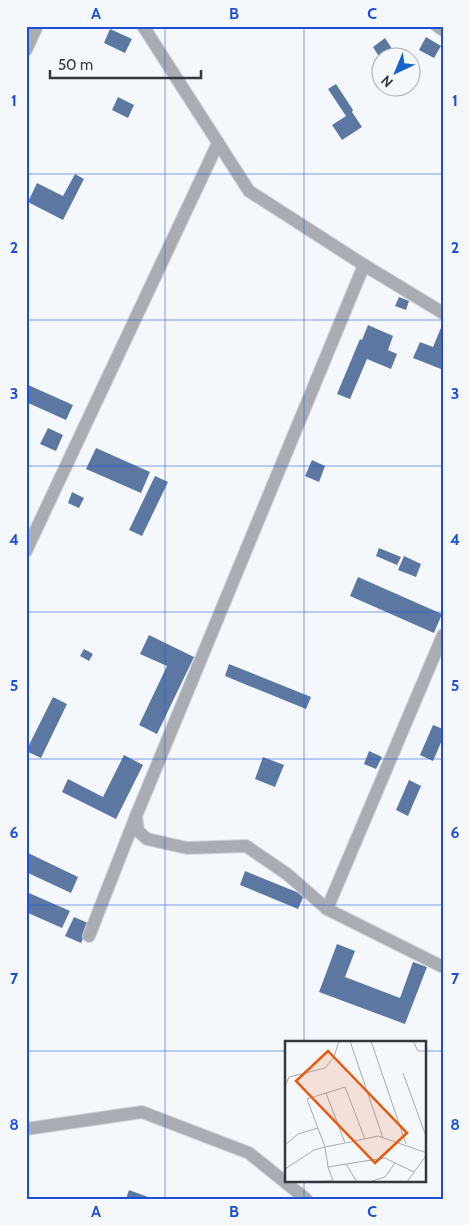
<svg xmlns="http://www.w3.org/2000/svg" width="469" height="1225" font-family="Cabin,sans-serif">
<rect width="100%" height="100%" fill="#f4f8fd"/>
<!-- building -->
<g fill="#5c78a2">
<path d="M110,29L132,39L125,53L104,43Z"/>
<path d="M426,37L441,46L434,58L419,50Z"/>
<path d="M385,38L396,55L392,58H380L373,47Z"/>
<path d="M336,84L353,110L352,112L362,127L342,140L332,125L346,116L328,89Z"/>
<path d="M118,97L134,105L128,118L112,110Z"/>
<path d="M75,174L84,179L63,220L28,202L37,183L63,196Z"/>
<path d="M399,297L409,301L406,310L395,306Z"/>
<path d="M443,323V365L441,369L413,358L420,342L433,347Z"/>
<path d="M368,325L393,336L388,350L397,354L391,369L367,359L350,399L337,394L360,339L362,340Z"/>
<path d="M26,384L73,405L66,420L26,402Z"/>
<path d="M48,428L63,435L56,451L40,444Z"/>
<path d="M96,448L150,472L141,493L86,469Z"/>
<path d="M312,460L325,466L319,482L305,476Z"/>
<path d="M155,476L168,482L142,536L129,530Z"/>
<path d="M72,492L84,498L79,508L68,503Z"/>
<path d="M379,548L401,557L397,565L376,556Z"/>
<path d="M404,556L421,564L416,577L398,570Z"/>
<path d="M358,577L442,614L434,633L350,596Z"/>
<path d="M149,635L194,657L157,734L139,725L167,666L140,654Z"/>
<path d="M84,649L93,654L89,661L80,656Z"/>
<path d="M229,664L311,697L306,709L225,676Z"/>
<path d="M53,697L67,704L41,758L26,751Z"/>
<path d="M433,725L443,729V738L433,761L420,755Z"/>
<path d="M369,751L382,757L376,769L364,764Z"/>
<path d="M124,755L143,765L116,819L62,792L68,779L103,797Z"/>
<path d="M263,757L284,765L275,787L255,779Z"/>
<path d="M409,780L421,786L408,816L396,810Z"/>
<path d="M26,852L78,877L71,893L26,872Z"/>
<path d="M245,871L304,895L298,909L240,885Z"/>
<path d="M29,893L70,911L62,928L26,912V899Z"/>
<path d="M74,917L90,924L81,943L65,936Z"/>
<path d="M337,944L355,951L345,977L400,998L413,962L427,967L405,1024L319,992Z"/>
<path d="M129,1190L148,1197L147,1199H126Z"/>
</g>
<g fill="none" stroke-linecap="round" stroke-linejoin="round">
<defs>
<g id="minor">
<path d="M143,26L249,191L364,265L443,313"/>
<path d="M437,26L443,30"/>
<path d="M26,50L37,26"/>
<path d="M26,551L218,143"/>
<path d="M443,635L327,909L443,967"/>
<path d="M327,909L287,874L246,846L187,848L147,839L138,831L136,816L364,265"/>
<path d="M89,936L136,816"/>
<path d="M26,1129L142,1112L249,1153L306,1199"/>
</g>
</defs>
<!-- minor casing -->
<use href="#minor" stroke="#d1d5da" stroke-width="14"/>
<!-- minor -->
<use href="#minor" stroke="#a9acb2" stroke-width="12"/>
</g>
<!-- grid -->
<path fill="none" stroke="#1d4ed8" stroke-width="1" stroke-opacity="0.55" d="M165,26V1199M304,26V1042M26,174H443M26,320H443M26,466H443M26,612H443M26,759H443M26,905H443M26,1051H286M425,1051H443M304,1181V1199"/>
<!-- overview -->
<g transform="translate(285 1041)">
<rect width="141" height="141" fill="#f4f8fd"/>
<path fill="none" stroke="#a7abb0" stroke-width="1" d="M65,0L98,97M86,0L121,103M128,0L133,10H142M118,32L142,98M0,45L4,36L40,27L49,16L54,0M41,52L60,46L80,98M61,102L93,95L142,112M0,104L13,93L33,87M110,122L129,131M61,123L100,117L110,122L100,136L84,141M0,128L29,109L40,106L60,102L41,52L22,58L40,106L43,126M48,140L43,126L61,123L72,141M11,141L47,140M122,141L142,113"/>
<path fill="#e8590c" fill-opacity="0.15" stroke="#e8590c" stroke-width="2.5" d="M43,10L122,92L90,122L11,40Z"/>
<rect width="141" height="141" fill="none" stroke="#34373d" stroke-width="2.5"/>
</g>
<!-- border -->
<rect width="469" height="1225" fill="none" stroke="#f4f8fd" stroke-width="55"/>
<!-- north arrow -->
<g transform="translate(396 72) rotate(224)"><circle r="24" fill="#f4f8fd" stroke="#a7abb0"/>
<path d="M0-4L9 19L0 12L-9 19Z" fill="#1663cd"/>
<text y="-8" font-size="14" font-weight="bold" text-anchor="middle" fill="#34373d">N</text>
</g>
<!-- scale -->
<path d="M50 70v8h151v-8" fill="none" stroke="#34373d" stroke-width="2.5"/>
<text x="58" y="70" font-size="15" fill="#34373d" stroke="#f4f8fd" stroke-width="4" paint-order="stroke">50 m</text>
<rect x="28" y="28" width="414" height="1170" fill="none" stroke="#1d4ed8" stroke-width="2"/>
<g font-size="16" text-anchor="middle" font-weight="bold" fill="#1d4ed8">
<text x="96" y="19">A</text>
<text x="234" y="19">B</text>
<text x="372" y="19">C</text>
<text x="14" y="106">1</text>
<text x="455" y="106">1</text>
<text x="14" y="253">2</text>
<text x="455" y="253">2</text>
<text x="14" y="399">3</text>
<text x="455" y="399">3</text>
<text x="14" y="545">4</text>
<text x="455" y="545">4</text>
<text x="14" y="691">5</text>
<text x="455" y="691">5</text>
<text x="14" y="838">6</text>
<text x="455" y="838">6</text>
<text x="14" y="984">7</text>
<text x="455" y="984">7</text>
<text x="14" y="1130">8</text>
<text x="455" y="1130">8</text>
<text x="96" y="1217">A</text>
<text x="234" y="1217">B</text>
<text x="372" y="1217">C</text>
</g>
</svg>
